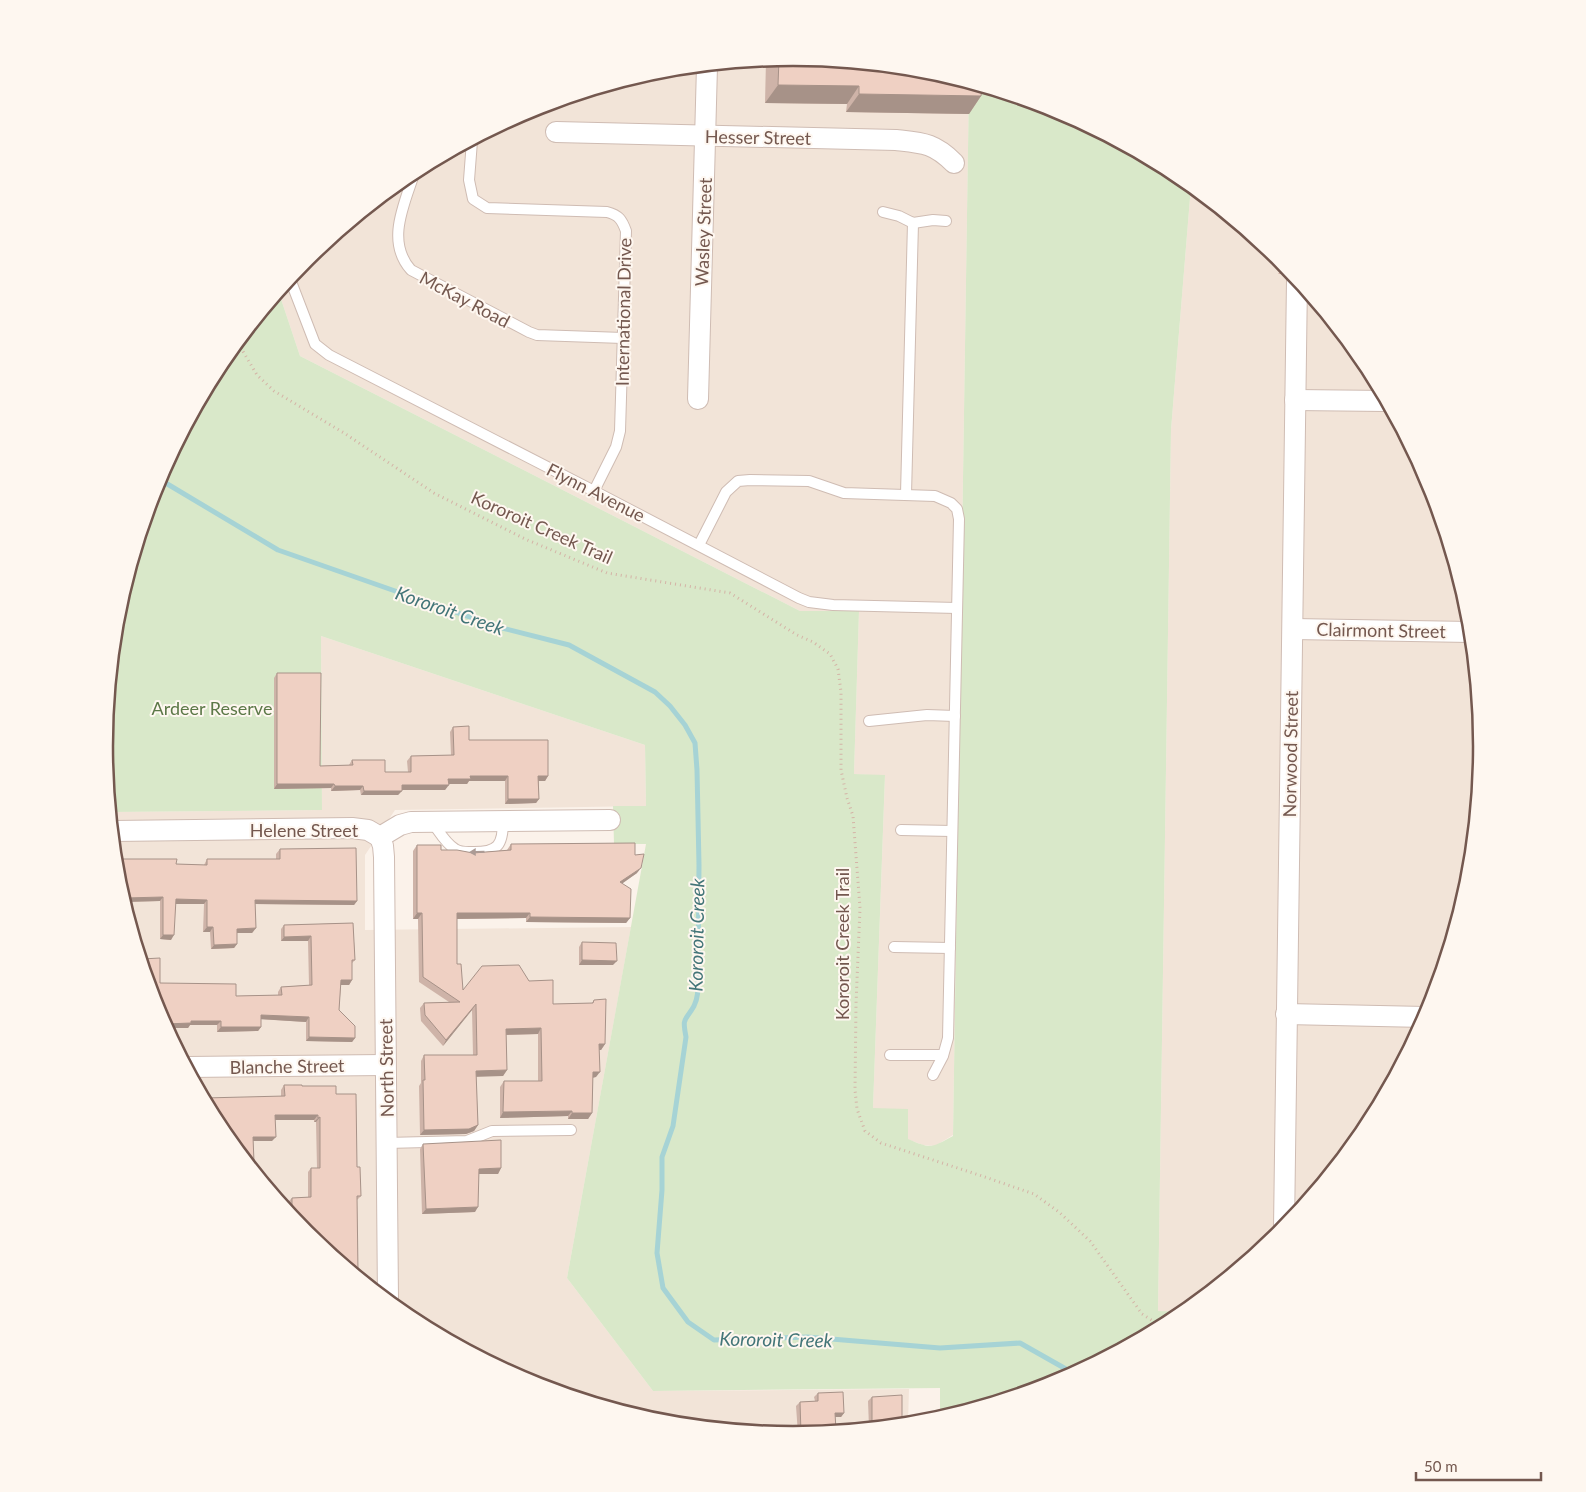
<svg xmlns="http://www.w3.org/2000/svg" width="1586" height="1492" font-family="Lato,sans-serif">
<rect width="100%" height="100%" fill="#fbf2ea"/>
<!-- residential -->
<g fill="#f2e4d8">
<path d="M793,58L969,83L953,1135L935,1146L923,1145L907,1139L873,1108L885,776L854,774L859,611H800L300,356L279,293L306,259L411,173L530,110L659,71Z"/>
<path d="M1191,186L1280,259L1366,364L1429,483L1468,612L1481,746L1468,881L1429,1010L1365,1129L1280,1233L1183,1312H1158L1171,430Z"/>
<path d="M321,636L645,745L646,806L395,810L365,855V930L631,927L567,1278L653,1391L909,1389L908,1423L793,1434L658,1421L529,1382L410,1318L306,1233L220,1128L157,1009L118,880L111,812L322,810Z"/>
</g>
<!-- green -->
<path fill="#d9e8c9" d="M969,83L1057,110L1176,174L1191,186L1171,430L1158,1311L1183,1312L1175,1319L1056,1382L940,1417V1388L653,1391L567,1278L646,844H614L613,806H646L645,745L321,636L322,810L111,812L105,746L118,611L157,482L221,363L279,293L300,356L800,611H859L854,774L885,775L873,1108L908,1109V1139C931,1149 931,1148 953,1136Z"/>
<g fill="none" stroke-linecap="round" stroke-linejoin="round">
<!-- stream -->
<path stroke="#a6d3d5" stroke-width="5" d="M159,479L278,550L498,627L569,645L655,692L670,706L685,725L695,743L697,770L699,865L698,981C698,990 698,998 694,1006C685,1022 682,1016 686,1037L673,1126L662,1157V1190L657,1253L663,1288L688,1322L714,1340L807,1337L940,1348L1020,1343L1073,1373"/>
<defs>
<g id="lane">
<path d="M472,141L469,180L473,199L487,208L607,212C619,215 622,220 626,231L620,431L616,447L594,491"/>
<path d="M415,171C405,203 385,241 411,270L529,332L537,335L623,338"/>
<path d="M883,212L899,216L913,223L933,220L946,221"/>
<path d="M290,279L315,344L329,355L594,491L799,598L809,602L833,605L957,608"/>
<path d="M906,494L913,223"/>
<path d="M699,545L726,492L738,481L750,480L809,481L844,493L935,496L951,503L957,509L959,519L948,1038L943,1056L933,1075"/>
<path d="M869,721L927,715L955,716"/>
<path d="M432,822C439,831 445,843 455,849C460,853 468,852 474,852C498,852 503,845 503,821"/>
<path d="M901,830L952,831"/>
<path d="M894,947L950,948"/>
<path d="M890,1055H943"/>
<path d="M386,1143L467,1141L492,1131L571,1130"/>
</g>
<g id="street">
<path d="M556,132L896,140C923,143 934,143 954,163"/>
<path d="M698,399L707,66"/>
<path d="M1295,400L1386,401"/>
<path d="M1293,629L1470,632"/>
<path d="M113,831L352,828L368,830L380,837L400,825L411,822L610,820"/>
<path d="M380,837L383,846L384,857L388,1300"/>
<path d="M1286,1014L1425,1017"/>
<path d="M188,1067L385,1065"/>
<path d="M1284,1228L1297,280"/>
</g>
</defs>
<!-- lane casing -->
<use href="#lane" stroke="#cfbcb3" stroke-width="12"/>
<!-- street casing -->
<use href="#street" stroke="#cfbcb3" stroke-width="22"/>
<!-- path -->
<g stroke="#d4b3a6" stroke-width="3" stroke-dasharray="1 4" stroke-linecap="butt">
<path d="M1280,274V259"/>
<path d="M238,343L257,375L274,391L344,433L434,493L525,539L607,573L730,593L797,635L813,642L830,654L838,669L841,692V770L847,798L853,816L860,908L856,1004L855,1090L857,1109L865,1131L881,1143L982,1176L1034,1194L1059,1212L1090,1241L1142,1314L1153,1321L1166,1324"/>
<path d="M1267,1243V1235"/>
</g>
<!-- lane -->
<use href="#lane" stroke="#fff" stroke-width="10"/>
<!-- street -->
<use href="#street" stroke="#fff" stroke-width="20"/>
</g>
<!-- wall -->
<g fill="#ceb3a8">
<path d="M793,58L981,96L969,114L846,112L847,104L765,103L766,60Z"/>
<path d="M277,673L320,766L349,765L352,760L385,772H408L407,761L411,756L451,755L450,732L453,727L469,740L548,776L545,781H539V799L536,803L505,804V781H469L467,784H448L445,790H402L398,795H361L360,790L331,791V788L274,789V678Z"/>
<path d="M511,844L635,855L637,873L622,883L630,918L626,923L526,922V918L457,919V964L463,990L529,981L553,1004L592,1003L594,1000L605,1044L601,1050H599L596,1077L593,1078L592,1113L588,1119H568V1116L500,1118V1087L504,1081H538V1034L506,1035L507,1070L503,1076H476L478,1125L474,1131L466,1134L420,1135L419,1086L421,1083V1061L424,1055H473L472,1010L443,1046L421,1021L420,1008L424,1003L449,1002L419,982L418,919H413V851L417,845L441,850L473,853L507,850Z"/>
<path d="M280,849L357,901L354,905L255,904L256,928L252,933H237V944L234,948L211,949L210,932H203L204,904H175L171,940L160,939V901L124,902L118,880L121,859L176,864L204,865L207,859H276V854Z"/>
<path d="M353,923L355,960L352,963V980L349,985H341L339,1010L355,1038L352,1042L306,1041V1022L261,1019V1027L258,1031L217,1032V1025H190L188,1028H167L157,1009L160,983L236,996L278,995V992L281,987L309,985L308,941H281V929L284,925Z"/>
<path d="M582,942L613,965H579V947Z"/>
<path d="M284,1085L302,1086L336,1094L357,1167L361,1196L357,1200L358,1272L288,1209V1202L292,1198L308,1197V1172L311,1168H317L316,1122H314V1120H275L272,1141H253L254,1162L251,1166L220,1128L281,1096V1090Z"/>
<path d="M423,1144L501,1168L498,1174H479L475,1212L422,1214L420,1149Z"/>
<path d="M818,1393L844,1413L841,1417H835L836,1430L798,1434L796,1406L800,1402L815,1401L814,1397Z"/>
<path d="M872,1397L902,1424L869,1427L868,1401Z"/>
</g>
<!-- shaded-wall -->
<g fill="#a79288">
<path d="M778,85L859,86L847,104L765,103Z"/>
<path d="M859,94L981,96L969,114L846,112Z"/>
<path d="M470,776H508L505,781H469L467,784H445L448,779Z"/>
<path d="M538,776H548L545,781H535Z"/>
<path d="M277,784H334L331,788L274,789Z"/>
<path d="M402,785H449L445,790H398Z"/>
<path d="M335,786H363L360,790L331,791Z"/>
<path d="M364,791H402L398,795H361Z"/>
<path d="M508,799H539L536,803L505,804Z"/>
<path d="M641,868L637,873L616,888L620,882Z"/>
<path d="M163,897L160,901L124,902V900L125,898Z"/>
<path d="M176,899L207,900L204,904H172Z"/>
<path d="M255,900L357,901L354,905L252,904Z"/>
<path d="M417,913H422L418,919H413Z"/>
<path d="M457,913H530L526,918L453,919Z"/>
<path d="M530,917L630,918L626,923L526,922Z"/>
<path d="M207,927H213L210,932H203Z"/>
<path d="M256,928L252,933H234L237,929Z"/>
<path d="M163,935H174L171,940L160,939Z"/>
<path d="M311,936L308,941H281L284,937Z"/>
<path d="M237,944L234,948L211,949L214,945Z"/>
<path d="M582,960L617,961L613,965H579Z"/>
<path d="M341,980H352L349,985H338Z"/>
<path d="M476,1004L472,1010L443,1046L446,1040Z"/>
<path d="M261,1015L309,1017L306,1022L258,1019Z"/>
<path d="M191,1021H221L217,1025H190L188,1028H167L165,1024Z"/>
<path d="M221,1027H261L258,1031L217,1032Z"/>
<path d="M541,1028L538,1034L502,1035L506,1029Z"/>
<path d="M309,1037L355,1038L352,1042L306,1041Z"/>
<path d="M599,1044H605L601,1050H595Z"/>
<path d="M507,1070L503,1076L472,1077L476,1071Z"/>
<path d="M593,1072H600L596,1077L589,1078Z"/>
<path d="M572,1111L568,1116L500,1118L503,1112Z"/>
<path d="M572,1113H592L588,1119H568Z"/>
<path d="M275,1115H318L314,1120H272Z"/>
<path d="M320,1117L316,1122H314L318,1118Z"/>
<path d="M478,1125L474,1131L466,1134L420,1135L424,1130Z"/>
<path d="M253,1137H276L272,1141H250Z"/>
<path d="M248,1162H254L251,1166Z"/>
<path d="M501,1168L498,1174H475L479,1169Z"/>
<path d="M478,1207L475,1212L422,1214L426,1209Z"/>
<path d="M835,1413H844L841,1417H832Z"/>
</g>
<!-- building -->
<g fill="#efd0c3" stroke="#a79288">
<path d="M793,58L928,71L982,87L981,96L859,94V86L778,85L779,59Z"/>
<path d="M277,673H321L320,766L353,765L352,760H385V772H411V756L454,755L453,727L469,726V740H548V776H538L539,799H508V776H470L471,779H448L449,785H402V791H364L363,786H335L334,784H277Z"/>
<path d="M635,843V855L644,854L641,868L620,882L631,889L630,918L530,917V913H457V964H461L463,990L482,966L519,965L529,981L553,980V1004L593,1003L594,1000L606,999L605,1044H599L600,1072H593L592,1113H572V1111L503,1112L504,1081H542L541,1028L506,1029L507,1070L476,1071L478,1125L469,1129L424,1130L423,1080H425L424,1055H477L476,1004L446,1040L425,1015L424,1003L460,1002L423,977L422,913H417V845H441V850H457L473,853L511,850V844Z"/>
<path d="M356,848L357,901L255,900L256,928L237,929V944L214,945L213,927H207V900L176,899L174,935H163V897L125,898V891H121L118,880L115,857H121V859H177L176,864L207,865V859H280V849Z"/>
<path d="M353,923L355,960H352V980H341L339,1010L355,1026V1038L309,1037V1017L261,1015V1027H221V1021H191V1023L165,1024L157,1009L142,959L160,958V983L236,984V996L282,995L281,987L312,985L311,936L284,937V925Z"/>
<path d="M582,942L616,943L617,961L582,960Z"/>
<path d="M284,1085H302V1086H336V1094H356L357,1167H360L361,1196H357L358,1272H354L306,1233L287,1209L292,1210V1198L311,1197V1168H320V1117L318,1118V1115H275L276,1137H253L254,1162H248L220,1128L204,1098L285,1096Z"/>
<path d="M501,1140V1168L479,1169L478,1207L426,1209L423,1144Z"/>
<path d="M843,1392L844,1413H835L836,1430L801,1434L800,1402L818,1401V1393Z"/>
<path d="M902,1395V1424L872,1427V1397Z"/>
<path d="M623,1410L633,1411V1414Z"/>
</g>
<!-- one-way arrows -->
<defs><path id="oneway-solid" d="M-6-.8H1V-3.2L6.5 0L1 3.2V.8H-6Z" transform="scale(1.25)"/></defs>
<use fill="#ac9b95" href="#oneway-solid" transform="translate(477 852) rotate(179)"/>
<g text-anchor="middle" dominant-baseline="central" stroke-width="4" stroke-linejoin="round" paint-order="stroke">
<!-- street labels -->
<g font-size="18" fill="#74584f" stroke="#fef7f0">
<text transform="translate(758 137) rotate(1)">Hesser Street</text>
<text transform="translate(703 232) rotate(-88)">Wasley Street</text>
<text transform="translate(465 299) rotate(28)">McKay Road</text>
<text transform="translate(623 312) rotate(-89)">International Drive</text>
<text transform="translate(596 492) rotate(27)">Flynn Avenue</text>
<text transform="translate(542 527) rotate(24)">Kororoit Creek Trail</text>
<text transform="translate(1381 630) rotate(1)">Clairmont Street</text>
<text transform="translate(1290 754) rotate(-89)">Norwood Street</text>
<text x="304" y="830">Helene Street</text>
<text transform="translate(842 944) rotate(-90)">Kororoit Creek Trail</text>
<text transform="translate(287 1066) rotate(-1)">Blanche Street</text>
<text transform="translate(386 1068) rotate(-91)">North Street</text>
</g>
<!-- park labels -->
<g font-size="18" fill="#5c7847" stroke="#fef7f0">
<text x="212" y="708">Ardeer Reserve</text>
</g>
<!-- water labels -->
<g font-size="19" font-style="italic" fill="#437578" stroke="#fef7f0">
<text transform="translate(450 610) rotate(19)">Kororoit Creek</text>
<text transform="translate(696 935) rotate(-89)">Kororoit Creek</text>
<text transform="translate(776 1339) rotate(1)">Kororoit Creek</text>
</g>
</g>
<!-- crop -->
<path d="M0 0H1586V1492H0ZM113 746a680 680 0 1 1 1360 0a680 680 0 1 1-1360 0Z" fill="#fef7f0" fill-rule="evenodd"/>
<path fill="none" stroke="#74584f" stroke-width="2.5" d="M113 746a680 680 0 1 1 1360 0a680 680 0 1 1-1360 0Z"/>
<!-- scale -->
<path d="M1416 1472v8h125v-8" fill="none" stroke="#74584f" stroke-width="2.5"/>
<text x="1424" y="1472" font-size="15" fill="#74584f" stroke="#fef7f0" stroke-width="4" paint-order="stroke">50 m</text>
</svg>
